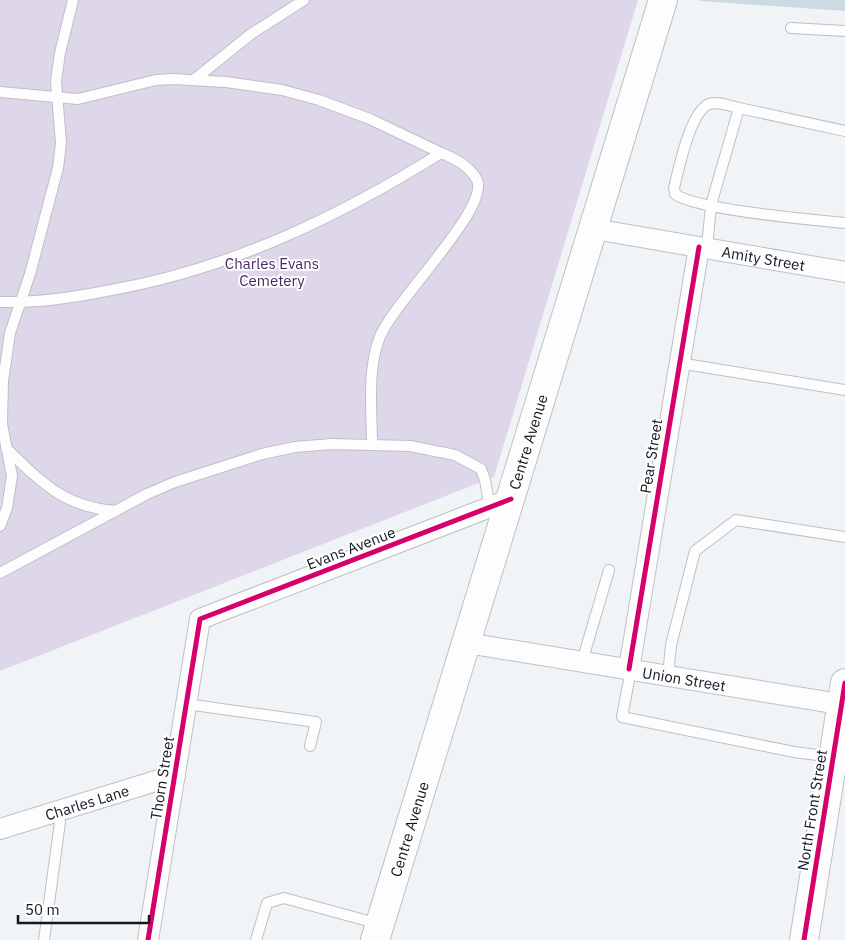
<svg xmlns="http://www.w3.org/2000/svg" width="845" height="940" font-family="'IBM Plex Sans',sans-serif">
<rect width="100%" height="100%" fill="#f1f4f7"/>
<!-- green -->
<path fill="#ded7e9" d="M0,0H638L494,477L0,671Z"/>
<!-- building -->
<path fill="#cddae1" d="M700,0H845V11L700,1Z"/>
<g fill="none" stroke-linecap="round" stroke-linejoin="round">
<defs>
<g id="lane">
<path d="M791,28L845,31"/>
<path d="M195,79L251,34L304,0"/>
<path d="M0,92L78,99L156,80L173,79L226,82L282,90L319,100L370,119L441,153"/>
<path d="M739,108L845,131"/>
<path d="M707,248L711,205L739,108C730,106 718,101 709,104C690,112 679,168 674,188L675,194C696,210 813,220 845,223"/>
<path d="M0,302C35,303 71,298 106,291C228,270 337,218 441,153C454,158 470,166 477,180C490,209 391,304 379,339C367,372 372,411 372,445"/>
<path d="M679,363L845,390"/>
<path d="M6,448C42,483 64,507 116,511"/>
<path d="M0,526L7,508L12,476L2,424L3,381L10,333L30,274L58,168L61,143L56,81L60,53L73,0"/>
<path d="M0,573L147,494L175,482L262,454L295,447L332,444L410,446L455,455L481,469L485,480L490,508"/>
<path d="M582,662L609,570"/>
<path d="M631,670L622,717L794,752L833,757"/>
<path d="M668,676L671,645L695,551L736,520L845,537"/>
<path d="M186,704L316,722L310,746"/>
<path d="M44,940L60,822"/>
<path d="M256,940L267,903L284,898L379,924"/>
</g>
<g id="street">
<path id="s1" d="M594,229L845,272"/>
<path id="s2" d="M467,643L845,705"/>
<path d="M629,669L699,247"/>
<path id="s3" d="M0,829L175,775"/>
<path d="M148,940L200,619L511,499"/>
</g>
<path id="secondary" d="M804,940L845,683"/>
<g id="primary">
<path id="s4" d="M375,940L663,0"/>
</g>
</defs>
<!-- lane casing -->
<use href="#lane" stroke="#bcc0c7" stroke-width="12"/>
<!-- street casing -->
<use href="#street" stroke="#bcc0c7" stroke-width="22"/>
<!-- secondary casing -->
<use href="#secondary" stroke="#bcc0c7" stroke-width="30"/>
<!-- primary casing -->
<use href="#primary" stroke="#bcc0c7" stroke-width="30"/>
<!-- lane -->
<use href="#lane" stroke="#fdfdfe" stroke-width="10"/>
<!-- street -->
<use href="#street" stroke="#fdfdfe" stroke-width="20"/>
<!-- secondary -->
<use href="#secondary" stroke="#fdfdfe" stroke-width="28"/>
<!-- primary -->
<use href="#primary" stroke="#fdfdfe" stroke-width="28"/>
<defs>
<g id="cycleway">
<path d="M629,669L699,247"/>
<path d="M148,940L200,619L511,499"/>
<path d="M804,940L845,683"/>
</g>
</defs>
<!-- cycleway casing -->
<use href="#cycleway" stroke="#fff" stroke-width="8"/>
<!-- cycleway -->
<use href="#cycleway" stroke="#d6006c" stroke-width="5"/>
</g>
<g text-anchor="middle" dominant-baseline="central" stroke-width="4" stroke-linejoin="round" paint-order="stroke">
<!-- street labels -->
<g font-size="15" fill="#111821" stroke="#fff">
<text stroke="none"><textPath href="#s1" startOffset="172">Amity Street</textPath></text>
<text stroke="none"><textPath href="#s4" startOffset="521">Centre Avenue</textPath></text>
<text transform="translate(651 456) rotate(-81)">Pear Street</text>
<text transform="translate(351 548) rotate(-21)">Evans Avenue</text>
<text stroke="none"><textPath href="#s2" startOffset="220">Union Street</textPath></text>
<text transform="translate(162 778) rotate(-81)">Thorn Street</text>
<text stroke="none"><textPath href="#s3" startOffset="91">Charles Lane</textPath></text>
<text transform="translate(812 810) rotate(-81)">North Front Street</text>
<text stroke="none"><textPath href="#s4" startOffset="116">Centre Avenue</textPath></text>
</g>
<!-- park labels -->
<g font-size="15" fill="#482762" stroke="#fff">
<text x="272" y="263">Charles Evans<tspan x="272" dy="17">Cemetery</tspan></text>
</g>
</g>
<!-- scale -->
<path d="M18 915v8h131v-8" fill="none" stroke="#111821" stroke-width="2.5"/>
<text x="25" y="915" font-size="15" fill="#111821" stroke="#ffffff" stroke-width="4" paint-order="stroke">50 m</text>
</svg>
